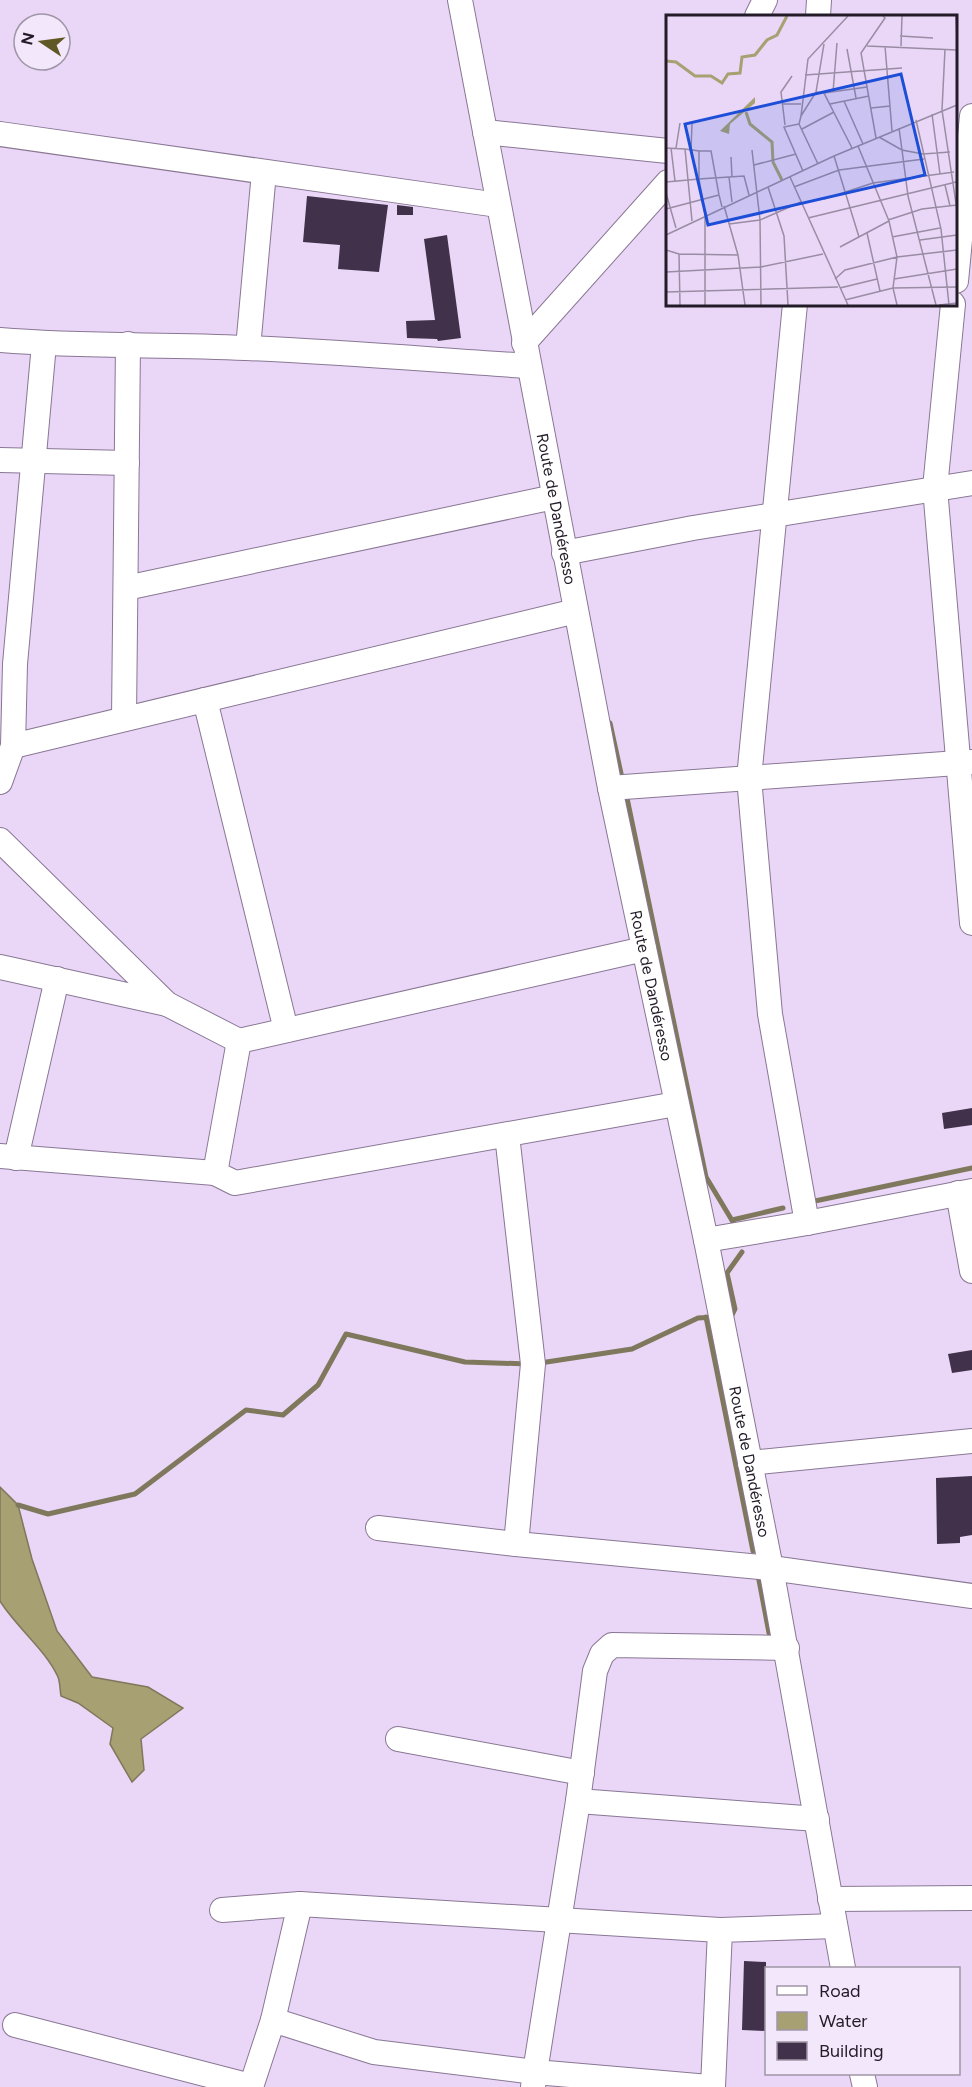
<svg xmlns="http://www.w3.org/2000/svg" width="972" height="2087" font-family="Figtree,sans-serif">
<rect width="100%" height="100%" fill="#ead7f7"/>
<!-- water -->
<path fill="#a7a072" stroke="#7f785c" stroke-width="1.5" d="M0,1487L18,1505L32,1559L57,1631L92,1677L148,1687L183,1708L141,1739L144,1770L132,1782L110,1744L113,1728L78,1703L61,1696C60,1690 60,1682 58,1677C46,1650 16,1627 0,1601Z"/>
<g fill="none" stroke-linecap="round" stroke-linejoin="round">
<!-- stream -->
<g stroke="#7f785c" stroke-width="5">
<path d="M610,723L622,778"/>
<path d="M627,798L706,1177L736,1227"/>
<path d="M815,1201L972,1168"/>
<path d="M732,1220L783,1208"/>
<path d="M732,1315L735,1309L727,1273L742,1252"/>
<path d="M706,1317L753,1551"/>
<path d="M540,1363L632,1349L698,1318L715,1317"/>
<path d="M18,1505L48,1514L135,1494L246,1410L283,1415L318,1385L346,1334L465,1362L528,1364"/>
<path d="M758,1575L769,1633"/>
</g>
</g>
<!-- building -->
<g fill="#41314b">
<path d="M307,196L388,205L379,272L338,269L340,245L303,242Z"/>
<path d="M397,205L413,207V215H397Z"/>
<path d="M447,235L461,338L438,341L437,339L407,338L406,321L435,320L424,239Z"/>
<path d="M972,1108V1125L944,1129L942,1113Z"/>
<path d="M972,1350V1370L952,1373L948,1354Z"/>
<path d="M972,1476V1535L960,1537V1543L937,1544L936,1478Z"/>
<path d="M744,1961L766,1962V2031L742,2030Z"/>
</g>
<g fill="none" stroke-linecap="round" stroke-linejoin="round">
<defs>
<g id="minor">
<path id="s1" d="M460,0L610,788L706,1240L771,1568L843,1968"/>
<path d="M757,16L765,0"/>
<path d="M818,16L819,0"/>
<path d="M485,132L668,151"/>
<path d="M0,134L498,205"/>
<path d="M956,281L972,116"/>
<path d="M795,304L749,778L770,1014L807,1223"/>
<path d="M953,304L935,488L972,923"/>
<path d="M0,340C82,347 164,344 246,348C341,352 435,360 529,366"/>
<path d="M524,343L668,182"/>
<path d="M44,344L15,664L13,746L576,611"/>
<path d="M248,348L264,172"/>
<path d="M0,460L127,463"/>
<path d="M564,553L693,528L972,483"/>
<path d="M126,588L554,497"/>
<path d="M205,700L286,1030"/>
<path d="M124,719L128,344"/>
<path d="M0,782L13,746"/>
<path d="M610,788L972,762"/>
<path d="M0,840L167,1004L0,967"/>
<path d="M167,1004L239,1041L644,949"/>
<path d="M239,1041L215,1173L235,1183L676,1104"/>
<path d="M507,1135L533,1364L516,1544"/>
<path d="M0,1156L215,1173"/>
<path d="M16,1158L57,979"/>
<path d="M958,1193L972,1271"/>
<path d="M706,1240L807,1223L972,1191"/>
<path d="M750,1463L972,1441"/>
<path d="M378,1528L516,1544L771,1568L972,1596"/>
<path d="M398,1739L582,1773"/>
<path d="M578,1801L817,1819"/>
<path d="M830,1899L972,1898"/>
<path d="M222,1910L300,1904"/>
<path d="M273,2020L300,1904L720,1930"/>
<path d="M15,2025L251,2086"/>
<path d="M862,2074L865,2087"/>
<path d="M251,2087L273,2020L374,2052L535,2072L533,2087"/>
<path d="M709,2087L535,2072L578,1801L595,1671L602,1654L612,1645L787,1648"/>
<path d="M713,2087L720,1930L835,1926"/>
</g>
</defs>
<!-- minor casing -->
<use href="#minor" stroke="#897794" stroke-width="26"/>
<!-- minor -->
<use href="#minor" stroke="#fff" stroke-width="24"/>
</g>
<g text-anchor="middle" dominant-baseline="central" stroke-width="6" stroke-linejoin="round" paint-order="stroke">
<!-- street labels -->
<g font-size="16" fill="#231c28" stroke="#f3e7fb">
<text stroke="none"><textPath href="#s1" startOffset="518">Route de Dandéresso</textPath></text>
<text stroke="none"><textPath href="#s1" startOffset="1004">Route de Dandéresso</textPath></text>
<text stroke="none"><textPath href="#s1" startOffset="1490">Route de Dandéresso</textPath></text>
</g>
</g>
<!-- overview -->
<g transform="translate(666 15)">
<rect width="291" height="291" fill="#ead7f7"/>
<path d="M89,82V88L64,109L63,119L54,116Z" fill="#a7a072"/>
<path fill="none" stroke="#a7a072" stroke-width="3" d="M0,46L10,47L29,61H45L56,68L62,59L74,58L76,42L89,40L101,25L111,20L121,1M80,97L84,109L106,127L107,147L116,165"/>
<path fill="none" stroke="#9a8ca4" stroke-width="1.5" d="M290,1L291,25M234,21L267,23M201,31L291,35M219,31L226,116M235,31L236,1M181,34L190,83M279,34L276,95L291,195M139,60L236,53M150,77L158,29M167,77L171,28M158,78L150,77L135,101L142,44L182,1M178,86L197,129M116,89H135M164,89L203,81M205,93L224,91M266,99L274,159M135,101L133,109L152,149M250,105L275,214L283,290M133,109L118,112L137,156M119,110L115,77L126,61M233,113L236,135L257,139L284,137M136,114L168,97M213,122L236,135L242,181L270,290M210,123L195,38L219,3L217,1M192,131L223,206L231,242L227,273L231,290M0,133L19,134L26,206M5,133L9,166M10,133L14,108M186,133L158,78L201,72M25,135L26,109M86,135L94,205L95,290M33,136H45L53,180M168,141L193,222M65,142L66,162M88,150L130,139M63,162L66,187M124,162L182,290M0,167L33,164V136L19,134M279,170L284,191M102,172L118,221L122,290M128,172L173,155L258,144M0,178L10,213M158,184L207,168L288,157M58,191L72,240L79,290M0,194L53,180L56,192M142,203L290,167M222,205L256,194L291,190M63,209L94,205L135,187M201,218L214,276M0,220L168,141L291,90M226,222L274,213M254,225L291,220M174,232L223,206M0,235L13,239L72,240M13,239L14,290M0,257L95,252L157,239M169,264L179,255L231,242L291,235M228,264L291,254M174,273L211,264M0,277L172,272M179,285L227,273L291,272M39,290V199L33,164L78,161L83,180M273,290L291,288"/>
<path fill="#1d4ed8" fill-opacity="0.15" stroke="#1d4ed8" stroke-width="3" d="M235,59L259,160L42,210L19,109Z"/>
<rect width="291" height="291" fill="none" stroke="#231c28" stroke-width="3"/>
</g>
<!-- legend -->
<rect x="765" y="1967" width="195" height="108" fill="#f3e7fb" stroke="#a096a7" stroke-width="1.5"/>
<rect x="777" y="1986" width="30" height="9" fill="#ffffff" stroke="#a096a7" stroke-width="1.5"/>
<text x="819" y="1997" font-size="18" fill="#231c28">Road</text>
<rect x="777" y="2012" width="30" height="18" fill="#a7a072" stroke="#a096a7" stroke-width="1.5"/>
<text x="819" y="2027" font-size="18" fill="#231c28">Water</text>
<rect x="777" y="2042" width="30" height="18" fill="#41314b" stroke="#a096a7" stroke-width="1.5"/>
<text x="819" y="2057" font-size="18" fill="#231c28">Building</text>
<!-- north arrow -->
<g transform="translate(42 42) rotate(283)"><circle r="28" fill="#f3e7fb" stroke="#a096a7" stroke-width="1.5"/>
<path d="M0-4.5L10 22L0 15L-10 22Z" fill="#5f5724"/>
<text y="-9" font-size="16" font-weight="bold" text-anchor="middle" fill="#231c28">N</text>
</g>
</svg>
